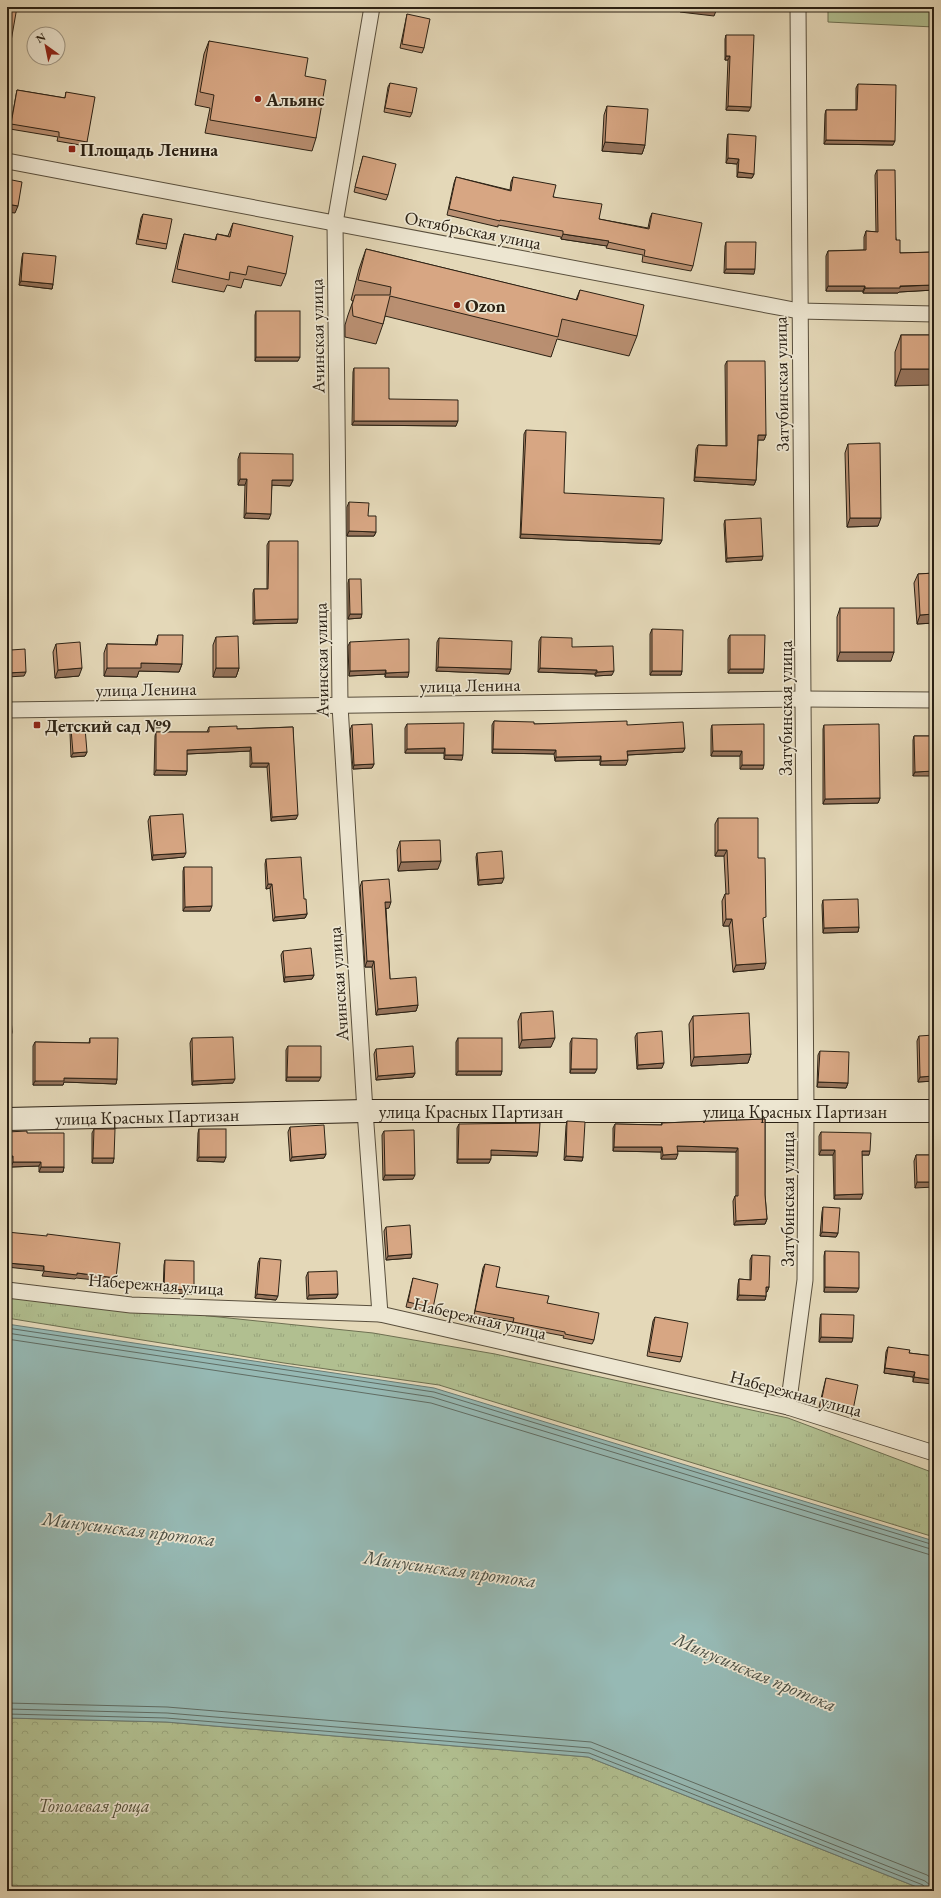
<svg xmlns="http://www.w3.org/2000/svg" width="941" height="1898" font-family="'EB Garamond',serif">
<defs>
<pattern id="grass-tufts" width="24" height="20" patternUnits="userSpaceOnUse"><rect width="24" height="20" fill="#b1bf90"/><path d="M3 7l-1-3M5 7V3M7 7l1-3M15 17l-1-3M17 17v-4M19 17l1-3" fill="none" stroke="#98a47b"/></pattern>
<pattern id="forest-crowns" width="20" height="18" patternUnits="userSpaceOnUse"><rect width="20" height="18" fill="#b1bf90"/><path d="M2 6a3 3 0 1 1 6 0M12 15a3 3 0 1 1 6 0" fill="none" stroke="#98a47b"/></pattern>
</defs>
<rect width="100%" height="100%" fill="#e4d8b8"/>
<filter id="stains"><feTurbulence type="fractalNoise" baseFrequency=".005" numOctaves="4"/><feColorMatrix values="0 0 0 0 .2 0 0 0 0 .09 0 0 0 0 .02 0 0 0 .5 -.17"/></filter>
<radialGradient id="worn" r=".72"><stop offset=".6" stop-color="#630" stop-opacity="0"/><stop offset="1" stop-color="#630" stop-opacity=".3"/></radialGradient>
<!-- grass -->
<path fill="url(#grass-tufts)" stroke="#6e7052" d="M7,1295L373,1333L495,1354L788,1418L934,1473V1537L439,1385L284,1363L7,1318Z"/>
<!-- forest -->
<path fill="url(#forest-crowns)" stroke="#6e7052" d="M7,1718L166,1722L588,1757L927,1891H7Z"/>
<!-- pitch -->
<path fill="#b1bf90" stroke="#6e7052" d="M828,7H934V27L828,22Z"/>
<!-- water -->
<path fill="#96b9b4" stroke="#6b7c74" d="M7,1324L434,1388L934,1541V1891H927L588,1757L166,1722L7,1718Z"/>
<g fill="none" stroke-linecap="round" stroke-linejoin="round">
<!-- shore -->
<g stroke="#606d64" stroke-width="1">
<path d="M7,1328L434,1392L934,1545"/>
<path d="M7,1333L432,1397L934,1550"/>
<path d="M7,1339L431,1403L934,1556"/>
<path d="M7,1703L167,1707L591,1742L927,1875L934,1880"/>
<path d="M7,1709L167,1713L590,1748L925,1881L930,1885L931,1891"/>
<path d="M7,1714L166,1718L589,1753L923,1885L926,1891"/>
</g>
<defs>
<g id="street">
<path d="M372,7L335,223L340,706L365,1111L380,1314"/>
<path d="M7,161L799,311L934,314"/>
<path d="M7,710L804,699L934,700"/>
<path d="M7,1290L131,1305L380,1314L788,1407L934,1453"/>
<path d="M788,1407L805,1280L806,1111L798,7"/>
</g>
<g id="secondary">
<path id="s1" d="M7,1119L365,1111H934"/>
</g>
</defs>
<!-- street casing -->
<use href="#street" stroke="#594f3d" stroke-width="17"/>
<!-- secondary casing -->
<use href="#secondary" stroke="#2b2114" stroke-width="24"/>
<!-- street -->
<use href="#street" stroke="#ede6d1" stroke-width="15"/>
<!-- secondary -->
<use href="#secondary" stroke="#ede6d1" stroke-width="22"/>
</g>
<!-- wall -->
<g fill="#b98f71" stroke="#2b2114">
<path d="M7,7L10,47L9,51H7Z"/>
<path d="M407,14L424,48L422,53L400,48L406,19Z"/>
<path d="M726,35L749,111L726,110L728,60H725V39Z"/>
<path d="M209,41L305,76L316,138L312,151L205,133L210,108L195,105L204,54Z"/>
<path d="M390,83L412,113L410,117L384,112L388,87Z"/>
<path d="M858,84L893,145L824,144L825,114L826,110H856V88Z"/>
<path d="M17,90L65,98L66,92L87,142L86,146L57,141L58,137L10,129L16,95Z"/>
<path d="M607,106L645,145L642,154L602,151L604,115Z"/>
<path d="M728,134L754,174L752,178L737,177V164L726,163L727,139Z"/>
<path d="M363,156L388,195L386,200L354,192Z"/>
<path d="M877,170L900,253L934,252V290L899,292L898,293H863V291H826V256L828,251L864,250V237L866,231L876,232L875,175Z"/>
<path d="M456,177L510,190L511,182L513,177L599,219L648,228L650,218L652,213L693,266L691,271L642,262L643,255L606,248L607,246L561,239V237L498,225V227L447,215L454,183Z"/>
<path d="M143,214L167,244L166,249L136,244L141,218Z"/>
<path d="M233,223L286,274L281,286L244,279L241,288L227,285L224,292L172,282L180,247L184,234L215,240L217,234L228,236Z"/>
<path d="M726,242L754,274L724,273L725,246Z"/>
<path d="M366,249L576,300L580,290L637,336L629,356L557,339L551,357L385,316L383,324L376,344L345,337V325L348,315L353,301L351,300L359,269Z"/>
<path d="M23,253L53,284L52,289L19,285L22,257Z"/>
<path d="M256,311L298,361H255V315Z"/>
<path d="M901,335H934L895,386V352Z"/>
<path d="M727,361L766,435L764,440H758L756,480L754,485L694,481L696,449L698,445L726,446L725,365Z"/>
<path d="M354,368L389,399L456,426L352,425L353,372Z"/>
<path d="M526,430L564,493L662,540L660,544L520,538L524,434Z"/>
<path d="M848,444L878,526L847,527L845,453Z"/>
<path d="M240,453L293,480L290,486L272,485L269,519L244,518L245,485H238V459Z"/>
<path d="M349,502L376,532L374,536H347V507Z"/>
<path d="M725,520L762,560L726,562L724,524Z"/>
<path d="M269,541L297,623L253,624V593L254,589H267V545Z"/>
<path d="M934,573V623L917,624L914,583L918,574Z"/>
<path d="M349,579L361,618L348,619V583Z"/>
<path d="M840,608L891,661H837V617Z"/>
<path d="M652,629L682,671L681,675H650V634Z"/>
<path d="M158,635L182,664L179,672L139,671L137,677L104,676V653L107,644L155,645Z"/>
<path d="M730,635L763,673H728V639Z"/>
<path d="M216,637L239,668L236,677H213V645Z"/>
<path d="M541,637L572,647L612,675L595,676V674L538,672L539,641Z"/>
<path d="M439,638L511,669L509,674L436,671L437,642Z"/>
<path d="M350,642L408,677H385V674L349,676L348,646Z"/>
<path d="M56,644L79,676L55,678L53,652Z"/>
<path d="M494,721L534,724L627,725L685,748L683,752L628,755L626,765H600V760L555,761L554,754L492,753V725Z"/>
<path d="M407,724L462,760L444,759V753H405V728Z"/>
<path d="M352,725L374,764L372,768L353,769L350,730Z"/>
<path d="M712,725L763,769H740V756H711V729Z"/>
<path d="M824,725L880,798L878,803L823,804V729Z"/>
<path d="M209,727L237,729L293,727L296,819L271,821L267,767H250V751L187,754V771L186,775H154L155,736L156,732H207Z"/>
<path d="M71,729L87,752L85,756L71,757L70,733Z"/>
<path d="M914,736H934L913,776V740Z"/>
<path d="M150,816L184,857L152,860L148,821Z"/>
<path d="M718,818L758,858L763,923L764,969L733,972L729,926H723L722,901L725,894H726L724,856H715V824Z"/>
<path d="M400,841L438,869L398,871L397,850Z"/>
<path d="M477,853L502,883L478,885L476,857Z"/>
<path d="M266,859L304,899L307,914L305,918L273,921L270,888L266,889L265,864Z"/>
<path d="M184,867L210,911H183V871Z"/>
<path d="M362,881L389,908H386L390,979L418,1005L416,1011L376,1015L372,967H365L360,887Z"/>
<path d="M823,900L859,927L858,932L823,933L822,905Z"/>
<path d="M283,951L314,975L312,979L284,982L281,955Z"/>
<path d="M521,1013L551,1047L519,1048L518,1021Z"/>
<path d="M693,1016L751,1054L748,1063L691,1066L689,1024Z"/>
<path d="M637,1033L662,1068L637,1069L635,1037Z"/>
<path d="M919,1036L934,1081L918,1082L917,1041Z"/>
<path d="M90,1038L117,1079L116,1084L64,1082L63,1085H33V1046L35,1042L89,1043Z"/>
<path d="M192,1038L233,1083L192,1085L190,1043Z"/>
<path d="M458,1038L501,1075H456V1042Z"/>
<path d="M572,1038L595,1073H570V1043Z"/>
<path d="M288,1046L319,1081H286V1050Z"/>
<path d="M376,1049L415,1073L413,1077L376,1080L374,1054Z"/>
<path d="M820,1051L848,1083L846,1088L817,1087L818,1055Z"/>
<path d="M765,1119V1195L767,1219L765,1224L734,1225L733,1201L735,1196H736V1152L677,1151L676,1159H661V1152L613,1151V1128L615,1124L661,1125L662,1123Z"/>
<path d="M567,1121L583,1157L582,1161L564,1160L566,1126Z"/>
<path d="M459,1124L537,1156L491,1155L489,1163H457V1128Z"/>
<path d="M290,1127L326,1154L324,1158L290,1161L288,1132Z"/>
<path d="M94,1129L114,1158L113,1163H92V1133Z"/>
<path d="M199,1129L224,1162L197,1161L198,1133Z"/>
<path d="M384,1131L413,1179L383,1180L382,1135Z"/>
<path d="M7,1132L27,1133L64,1167L63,1172H39V1166L11,1167V1160H7Z"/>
<path d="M821,1132L869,1155H862L861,1199H834L833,1155H819V1136Z"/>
<path d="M916,1155H934L915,1188L914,1161Z"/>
<path d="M823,1207L838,1233L836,1237L820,1236L822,1212Z"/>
<path d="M386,1227L411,1258L386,1260L384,1231Z"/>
<path d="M825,1251L857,1292H824V1256Z"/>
<path d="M752,1255L769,1287L767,1292H766V1296L765,1300H737L738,1284L739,1279L750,1280V1260Z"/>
<path d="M260,1258L276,1300L255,1298L258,1263Z"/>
<path d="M165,1260L192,1294L163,1293L164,1265Z"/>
<path d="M485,1264L496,1287L547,1303L594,1340L592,1344L563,1338L564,1336L512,1326L513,1322L474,1315L483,1268Z"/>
<path d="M308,1272L338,1294L336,1298L307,1299L306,1277Z"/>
<path d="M413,1278L433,1308L431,1312L406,1307Z"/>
<path d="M821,1314L852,1342H819L820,1318Z"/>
<path d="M655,1317L682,1357L680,1362L647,1356L653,1321Z"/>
<path d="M888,1347L909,1353L934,1356L913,1382V1377L884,1373L886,1352Z"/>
<path d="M826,1378L853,1410L851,1414L819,1407L825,1382Z"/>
</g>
<!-- shaded-wall -->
<g fill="#96745c" stroke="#2b2114">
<path d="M682,8L716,11L714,16L680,12Z"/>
<path d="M726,56H730L728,60H725Z"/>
<path d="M728,106L751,107L749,111L726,110Z"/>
<path d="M826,140L895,141L893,145L824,144Z"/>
<path d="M605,142L645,145L642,154L602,151Z"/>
<path d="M728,158L739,159L737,164L726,163Z"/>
<path d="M738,172L754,174L752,178L737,177Z"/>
<path d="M7,204L18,206L15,213L7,212Z"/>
<path d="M563,234L609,241L607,246L561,239Z"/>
<path d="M726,269H755L754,274L724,273Z"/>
<path d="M21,281L53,284L52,289L19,285Z"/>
<path d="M934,285V290L899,292L898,293H863L865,288Z"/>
<path d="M828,286H865L863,291H826Z"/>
<path d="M256,357H300L298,361H255Z"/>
<path d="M901,369H934V385L895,386Z"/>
<path d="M354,421H458L456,426L352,425Z"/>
<path d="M758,435H766L764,440H757Z"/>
<path d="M695,477L756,480L754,485L694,481Z"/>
<path d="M240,479H247L245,485H238Z"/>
<path d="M272,480H293L290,486L270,485Z"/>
<path d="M246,513L271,514L269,519L244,518Z"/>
<path d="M850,518H881L878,526L847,527Z"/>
<path d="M349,531L376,532L374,536H347Z"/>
<path d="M521,534L662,540L660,544L520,538Z"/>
<path d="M763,556L762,560L726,562L727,558Z"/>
<path d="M350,614H362L361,618L348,619Z"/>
<path d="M934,614V623L917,624L920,615Z"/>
<path d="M298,619L297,623L253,624L255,620Z"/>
<path d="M840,652H894L891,661H837Z"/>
<path d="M141,663L182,664L179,672L139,671L137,677L104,676L107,668Z"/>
<path d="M438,667L511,669L509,674L436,671Z"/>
<path d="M82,668L79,676L55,678L58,670Z"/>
<path d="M216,668H239L236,677H213Z"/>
<path d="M540,668L597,670L595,674L538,672Z"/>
<path d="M730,669H764L763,673H728Z"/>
<path d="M386,670L385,674L349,676L350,671Z"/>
<path d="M614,671L612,675L595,676L597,672Z"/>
<path d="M652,671H682L681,675H650Z"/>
<path d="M26,672L24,676L7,677V673Z"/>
<path d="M409,672L408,677H385L386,673Z"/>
<path d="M251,747L250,751L186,754L187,750Z"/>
<path d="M445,748L444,753H405L407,749Z"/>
<path d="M685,748L683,752L626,755L627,751Z"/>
<path d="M493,749L556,750L554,754L492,753Z"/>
<path d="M713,751H742L740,756H711Z"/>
<path d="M87,752L85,756L71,757L73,753Z"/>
<path d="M445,755H463L462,760L444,759Z"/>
<path d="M601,756L600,760L555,761L556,757Z"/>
<path d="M628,760L626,765H600L601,761Z"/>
<path d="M252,763H269L267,767H250Z"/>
<path d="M374,764L372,768L353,769L354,765Z"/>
<path d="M742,765H764L763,769H740Z"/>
<path d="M156,770L187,771L186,775H154Z"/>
<path d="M934,771V776H913L915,772Z"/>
<path d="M880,798L878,803L823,804L825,799Z"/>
<path d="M298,815L296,819L271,821L272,817Z"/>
<path d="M718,850H727L724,856H715Z"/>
<path d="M186,853L184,857L152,860L153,855Z"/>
<path d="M441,861L438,869L398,871L401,862Z"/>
<path d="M504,878L502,883L478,885L479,880Z"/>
<path d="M268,884H272L270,888L266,889Z"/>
<path d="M385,902H391L389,908L383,909Z"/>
<path d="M212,906L210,911H183L185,907Z"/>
<path d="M307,914L305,918L273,921L275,917Z"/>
<path d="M726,919H732L729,926H723Z"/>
<path d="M859,927L858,932L823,933L824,928Z"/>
<path d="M367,961H374L372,967H365Z"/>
<path d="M766,963L764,969L733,972L736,965Z"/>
<path d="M314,975L312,979L284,982L285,977Z"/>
<path d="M418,1005L416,1011L376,1015L378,1009Z"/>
<path d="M12,1032L11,1037H7V1033Z"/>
<path d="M555,1038L551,1047L519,1048L522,1040Z"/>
<path d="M751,1054L748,1063L691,1066L694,1057Z"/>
<path d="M664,1063L662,1068L637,1069L638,1065Z"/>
<path d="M571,1069H597L595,1073H570Z"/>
<path d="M458,1071H502L501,1075H456Z"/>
<path d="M415,1073L413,1077L376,1080L378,1076Z"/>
<path d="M934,1076V1081L918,1082L920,1077Z"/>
<path d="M287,1077H321L319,1081H286Z"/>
<path d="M64,1078L117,1079L116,1084L64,1082L63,1085H33L35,1081Z"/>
<path d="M235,1079L233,1083L192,1085L193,1081Z"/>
<path d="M818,1082L848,1083L846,1088L817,1087Z"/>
<path d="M677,1146L738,1148L736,1152L676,1151Z"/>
<path d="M614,1147H662L661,1152L613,1151Z"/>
<path d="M491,1150L538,1152L537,1156L489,1155Z"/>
<path d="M821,1150H835L833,1155H819Z"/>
<path d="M862,1151H870L869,1155H860Z"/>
<path d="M326,1154L324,1158L290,1161L292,1157Z"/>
<path d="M678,1154L676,1159H661L663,1155Z"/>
<path d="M7,1156H13L11,1160H7Z"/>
<path d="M566,1156L583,1157L582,1161L564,1160Z"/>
<path d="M199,1157H226L224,1162L197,1161Z"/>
<path d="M93,1158H114L113,1163H92Z"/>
<path d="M458,1159H491L489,1163H457Z"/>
<path d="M13,1162H41L39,1166L11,1167Z"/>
<path d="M41,1167H64L63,1172H39Z"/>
<path d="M385,1175H415L413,1179L383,1180Z"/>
<path d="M917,1182H934V1187L915,1188Z"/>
<path d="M863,1194L861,1199H834L835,1195Z"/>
<path d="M767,1219L765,1224L734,1225L736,1221Z"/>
<path d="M822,1232L838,1233L836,1237L820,1236Z"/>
<path d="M412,1254L411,1258L386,1260L388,1256Z"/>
<path d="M7,1263L44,1266L43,1271L7,1267Z"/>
<path d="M44,1271L77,1273L116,1278L114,1282L76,1278L75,1279L42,1276Z"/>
<path d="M766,1287H769L767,1292H765Z"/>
<path d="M825,1287L859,1288L857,1292H824Z"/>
<path d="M164,1289L194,1290L192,1294L163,1293Z"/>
<path d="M257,1294L278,1296L276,1300L255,1298Z"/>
<path d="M338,1294L336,1298L307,1299L309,1295Z"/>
<path d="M739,1295L766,1296L765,1300H737Z"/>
<path d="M821,1337L853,1338L852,1342H819Z"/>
<path d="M885,1368L915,1372L913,1377L884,1373Z"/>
<path d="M914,1377L934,1380V1384L913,1382Z"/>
</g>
<!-- building -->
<g fill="#d7a683" stroke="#2b2114">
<path d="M7,7H17L10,47L7,46Z"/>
<path d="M682,7H716V11L682,8Z"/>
<path d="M407,14L430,19L424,48L402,44Z"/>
<path d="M726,35H754L751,107L728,106L730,56H726Z"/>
<path d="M209,41L308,58L305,76L326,80L316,138L210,120L214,95L200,92Z"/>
<path d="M390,83L417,88L412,113L385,108Z"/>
<path d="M858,84L896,85L895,141L826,140V110H857Z"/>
<path d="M17,90L65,98L66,92L95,97L87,142L59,137V132L11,124Z"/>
<path d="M607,106L648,109L645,145L605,142Z"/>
<path d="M728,134L756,136L754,174L738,172L739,159L728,158Z"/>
<path d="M363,156L396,164L388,195L355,187Z"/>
<path d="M877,170H895L896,240H900V253L934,252V285L900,286V288H865V286H828V251L866,250V231L878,232Z"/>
<path d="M456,177L511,191L513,177L556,185L553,197L602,204L599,219L649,229L652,213L702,223L693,266L644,256L645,250L608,242L609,241L563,234V231L500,220V221L449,209Z"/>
<path d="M7,179L22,182L18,206L7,204Z"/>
<path d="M143,214L172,219L167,244L138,239Z"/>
<path d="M233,223L293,236L286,274L248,266L246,275L230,272L229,280L177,269L184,234L216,240L217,234L230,237Z"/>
<path d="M726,242H756L755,269H726Z"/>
<path d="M366,249L577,300L580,290L644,305L637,336L562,319L558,337L390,296L383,324L353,316L352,305L355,295H390L391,287L358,280Z"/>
<path d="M23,253L56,256L53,284L21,281Z"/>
<rect x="256" y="311" width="44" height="46"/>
<rect x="901" y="335" width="33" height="34"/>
<path d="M727,361H765L766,435H758L756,480L695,477L698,445L727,446Z"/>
<path d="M354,368H389V399L458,400V421H354Z"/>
<path d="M526,430L566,432L564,493L664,498L662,540L521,534Z"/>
<path d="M880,443L881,518H850L848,444Z"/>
<path d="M240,453L293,454V480H272L271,514L246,513L247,479H240Z"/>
<path d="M349,502L369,503L368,516H376V532L349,531Z"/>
<path d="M761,518L763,556L727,558L725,520Z"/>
<path d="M269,541H298V619L255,620L254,589H268Z"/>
<path d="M934,573V614L920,615L918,574Z"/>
<path d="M349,579H361L362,614H350Z"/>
<rect x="840" y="608" width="54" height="44"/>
<path d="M652,629L683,630L682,671H652Z"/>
<path d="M158,635H183L182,664L141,663V668H107V644L157,645Z"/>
<path d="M730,635H765L764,669H730Z"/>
<path d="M238,636L239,668H216V637Z"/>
<path d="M541,637L572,638V647L613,646L614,671L597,672V670L540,668Z"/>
<path d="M439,638L512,641L511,669L438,667Z"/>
<path d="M409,639V672L386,673V670L350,671V642Z"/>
<path d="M7,642H11V650L25,649L26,672L7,673Z"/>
<path d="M80,642L82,668L58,670L56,644Z"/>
<path d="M494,721L534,722V724L627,721V725L683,722L685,748L627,751L628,760L601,761V756L556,757V750L493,749Z"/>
<path d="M464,723L463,755H445V748L407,749V724Z"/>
<path d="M372,724L374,764L354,765L352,725Z"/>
<path d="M764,724V765H742V751H713L712,725Z"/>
<path d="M879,724L880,798L825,799L824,725Z"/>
<path d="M237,726V729L293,727L298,815L272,817L269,763H252L251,747L187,750V771L156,770V732H209V727Z"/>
<path d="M85,728L87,752L73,753L71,729Z"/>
<rect x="7" y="730" width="2" height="31"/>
<path d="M914,736H934V771L915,772Z"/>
<path d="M183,814L186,853L153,855L150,816Z"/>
<path d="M718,818H758V858H765L766,917L763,918L766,963L736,965L732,919H726L725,894H729L727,850H718Z"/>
<path d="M440,840L441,861L401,862L400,841Z"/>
<path d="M502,851L504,878L479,880L477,853Z"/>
<path d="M301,857L304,899H306L307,914L275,917L272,884H268L266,859Z"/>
<path d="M184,867H212V906L185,907Z"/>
<path d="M389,879L391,902H385L390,979L416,977L418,1005L378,1009L374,961H367L362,881Z"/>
<path d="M858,899L859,927L824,928L823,900Z"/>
<path d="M311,948L314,975L285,977L283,951Z"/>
<path d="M7,1003H10L12,1032L7,1033Z"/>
<path d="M553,1011L555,1038L522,1040L521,1013Z"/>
<path d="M749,1013L751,1054L694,1057L693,1016Z"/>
<path d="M662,1031L664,1063L638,1065L637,1033Z"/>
<path d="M934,1035V1076L920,1077L919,1036Z"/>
<path d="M233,1037L235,1079L193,1081L192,1038Z"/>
<path d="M90,1038H118L117,1079L64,1078V1081H35V1042L90,1043Z"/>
<rect x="458" y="1038" width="44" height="33"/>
<path d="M572,1038L597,1039V1069H571Z"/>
<path d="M288,1046H321V1077H287Z"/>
<path d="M413,1046L415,1073L378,1076L376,1049Z"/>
<path d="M820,1051L849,1052L848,1083L818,1082Z"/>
<path d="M765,1119V1195L767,1219L736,1221L735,1196H738V1148L677,1146L678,1154L663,1155L662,1147H614L615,1124L662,1125V1123Z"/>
<path d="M567,1121L585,1122L583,1157L566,1156Z"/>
<path d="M540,1123L538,1152L491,1150V1159H458L459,1124Z"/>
<path d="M324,1125L326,1154L292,1157L290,1127Z"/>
<path d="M94,1129H115L114,1158H93Z"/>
<rect x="199" y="1129" width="27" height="28"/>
<path d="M414,1130L415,1175H385L384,1131Z"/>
<path d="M27,1131V1133H64V1167H41V1162H13V1156H7V1132Z"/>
<path d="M821,1132L871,1133L870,1151H862L863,1194L835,1195V1150H821Z"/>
<path d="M916,1155H934V1182H917Z"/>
<path d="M823,1207L840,1208L838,1233L822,1232Z"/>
<path d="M410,1225L412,1254L388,1256L386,1227Z"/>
<path d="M7,1232L47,1236V1234L120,1243L116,1278L77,1273V1275L44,1271V1266L7,1263Z"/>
<path d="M825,1251L859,1252V1288L825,1287Z"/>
<path d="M752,1255L770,1256L769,1287H766V1296L739,1295V1279L751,1280Z"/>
<path d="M260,1258L281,1260L278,1296L257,1294Z"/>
<path d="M165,1260L194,1261V1290L164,1289Z"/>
<path d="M485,1264L500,1267L496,1287L549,1296L547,1303L599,1313L594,1340L565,1334V1332L513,1322L514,1318L475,1311Z"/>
<path d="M337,1271L338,1294L309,1295L308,1272Z"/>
<path d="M413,1278L438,1284L433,1308L408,1302Z"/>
<path d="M821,1314L854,1315L853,1338L821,1337Z"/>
<path d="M655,1317L688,1323L682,1357L649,1352Z"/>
<path d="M888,1347L910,1350L909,1353L934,1356V1380L914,1377L915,1372L885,1368Z"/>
<path d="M826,1378L858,1385L853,1410L821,1403Z"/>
</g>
<!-- markers -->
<g fill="#8f2418" stroke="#ede6d1" stroke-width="1.5">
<circle cx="258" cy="99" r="4"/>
<rect x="68" y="145" width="8" height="8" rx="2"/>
<circle cx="457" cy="305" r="4"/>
<rect x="33" y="721" width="8" height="8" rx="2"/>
</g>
<g text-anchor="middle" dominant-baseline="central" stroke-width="3.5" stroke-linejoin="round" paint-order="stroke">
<!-- poi labels -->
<g font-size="18" font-weight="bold" fill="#2b2114" stroke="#ede6d1" text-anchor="start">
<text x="266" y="99">Альянс</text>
<text x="80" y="149">Площадь Ленина</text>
<text x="465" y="305">Ozon</text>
<text x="45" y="725">Детский сад №9</text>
</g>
<!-- street labels -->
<g font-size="18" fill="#2b2114" stroke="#ede6d1">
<text transform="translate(473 230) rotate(11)">Октябрьская улица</text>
<text transform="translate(317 336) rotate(-91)">Ачинская улица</text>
<text transform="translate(781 384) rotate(-91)">Затубинская улица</text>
<text transform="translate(321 660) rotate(-91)">Ачинская улица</text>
<text transform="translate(470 685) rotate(-1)">улица Ленина</text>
<text transform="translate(146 689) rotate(-1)">улица Ленина</text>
<text transform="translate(785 708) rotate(-90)">Затубинская улица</text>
<text transform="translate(338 984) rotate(-94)">Ачинская улица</text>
<text stroke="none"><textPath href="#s1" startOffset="464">улица Красных Партизан</textPath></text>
<text stroke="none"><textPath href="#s1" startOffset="788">улица Красных Партизан</textPath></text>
<text stroke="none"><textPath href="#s1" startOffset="140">улица Красных Партизан</textPath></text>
<text transform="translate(787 1199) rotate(-90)">Затубинская улица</text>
<text transform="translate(156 1284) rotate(4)">Набережная улица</text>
<text transform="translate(480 1318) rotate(13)">Набережная улица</text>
<text transform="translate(796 1393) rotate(15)">Набережная улица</text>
</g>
<!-- park labels -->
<g font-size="18" font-style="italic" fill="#535039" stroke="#ede6d1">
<text x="94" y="1805">Тополевая роща</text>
</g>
<!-- water labels -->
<g font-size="19" font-style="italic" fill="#4b4f44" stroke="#ede6d1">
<text transform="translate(129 1529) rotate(7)">Минусинская протока</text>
<text transform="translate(450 1569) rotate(8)">Минусинская протока</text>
<text transform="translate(755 1672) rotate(23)">Минусинская протока</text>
</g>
</g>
<!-- margin -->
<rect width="941" height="1898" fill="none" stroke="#e4d8b8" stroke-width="24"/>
<rect x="8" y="8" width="925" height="1882" fill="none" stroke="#2b2114" stroke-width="2"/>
<rect x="12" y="12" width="917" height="1874" fill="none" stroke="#2b2114"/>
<!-- north arrow -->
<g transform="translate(46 46) rotate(327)"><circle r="19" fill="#ede6d1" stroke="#9f9785"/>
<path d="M0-3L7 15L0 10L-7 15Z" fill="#8f2418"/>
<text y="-6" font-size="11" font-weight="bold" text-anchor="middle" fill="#2b2114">N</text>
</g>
<rect width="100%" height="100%" filter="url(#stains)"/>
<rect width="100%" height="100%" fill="url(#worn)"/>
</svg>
